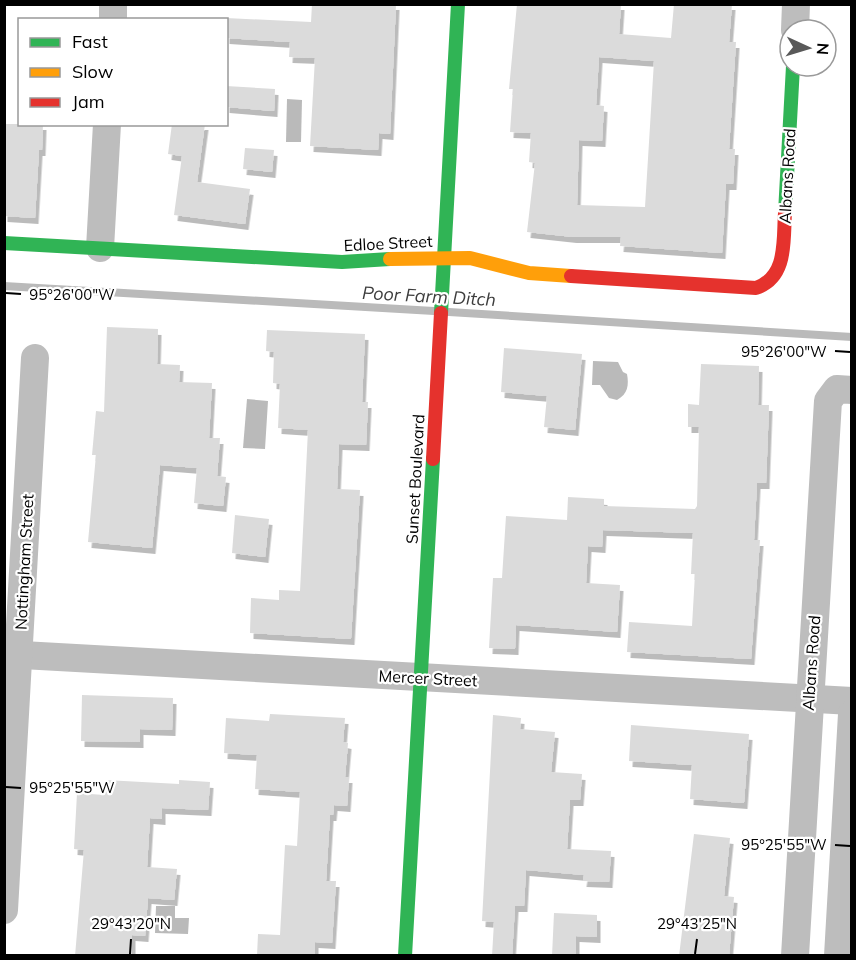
<svg xmlns="http://www.w3.org/2000/svg" width="856" height="960" font-family="Mulish,sans-serif">
<defs>
<filter id="shadow"><feDropShadow dx="3.5" dy="6" stdDeviation="0" flood-color="#0004"/></filter>
</defs>
<rect width="100%" height="100%" fill="#fff"/>
<!-- water -->
<g fill="#bababa">
<path d="M287,99L302,100L301,142H286Z"/>
<path d="M593,361L618,362L623,372L627,374C629,385 628,394 617,400L609,398L600,385H592Z"/>
<path d="M247,399L268,401L265,449L243,448Z"/>
<path d="M156,906H175V918H189L188,934L155,933Z"/>
</g>
<g fill="none" stroke-linecap="round" stroke-linejoin="round">
<!-- stream -->
<g stroke="#bababa" stroke-width="8">
<path d="M4,286L434,311"/>
<path d="M449,312L852,337"/>
</g>
</g>
<!-- building -->
<g fill="#dbdbdb" fill-rule="evenodd" filter="url(#shadow)">
<path d="M312,4H396L390,134L379,133L378,150L310,146L315,58L289,57L290,42L226,38V18L311,22Z"/>
<path d="M517,4H621L619,34L671,38L674,4H732L729,42H736L729,149H735L733,184H726L722,253L620,246L621,237H573L527,232L535,163L529,162L531,133L510,132L513,89H509ZM599,57L654,61L645,207L577,205L579,140L602,141L604,106L596,105Z"/>
<path d="M226,86L275,89L274,111L226,107Z"/>
<path d="M4,124H43L42,150H39L35,218L4,216Z"/>
<path d="M172,124H205L197,182L250,189L245,224L174,215L182,156L168,154Z"/>
<path d="M245,148L274,150L272,172L243,169Z"/>
<path d="M107,327L158,329L157,364L180,365L179,382L212,383L209,438H220L217,476L226,477L223,506L194,503L197,468L160,465L152,548L88,542L96,455H92L96,411L104,412Z"/>
<path d="M267,330L365,334L362,402H368L366,445L339,444L337,489L360,490L351,639L250,633L251,598L279,600V590L300,591L308,430L278,428L280,384L273,383L274,352L266,351Z"/>
<path d="M504,348L582,354L575,430L544,427L547,396L501,392Z"/>
<path d="M701,364L759,366L758,405H769L766,483H757L754,540H760L751,659L627,652L629,622L692,626L695,574H691L693,533L603,530L602,547L588,546L586,583L620,585L617,632L516,625L515,649L489,648L493,578H502L506,516L567,520L568,497L604,499V506L695,509L697,506L699,427H688V404L699,405Z"/>
<path d="M235,515L269,519L265,557L232,553Z"/>
<path d="M82,695L173,698L172,730L140,729V742L81,741Z"/>
<path d="M270,714L345,718L343,742L348,743L345,777H349L347,806L334,805L333,815H330L326,881H336L332,943L315,942V956H257L258,934L280,935L285,845L297,846L300,792L255,789L257,755L224,753L226,718L269,721Z"/>
<path d="M493,715L521,718L520,729L555,732L551,772L582,774L580,800H570L567,849L611,851L609,882L583,881L584,875L526,870L524,906H515L512,956H492L494,922L482,921Z"/>
<path d="M631,725L749,734L744,803L690,799L692,765L629,761Z"/>
<path d="M105,780L179,784V780L210,782L208,810L162,808V819L150,818L147,867L177,869L174,900L148,898L145,936L132,935V956H75L84,850L74,849L77,793L104,795Z"/>
<path d="M694,834L730,838L724,896L734,897L729,956H679Z"/>
<path d="M554,913L597,915V937L576,936V956H552Z"/>
</g>
<g fill="none" stroke-linecap="round" stroke-linejoin="round">
<!-- street -->
<g stroke="#bdbdbd" stroke-width="28">
<path d="M113,20V4"/>
<path d="M795,30L796,4"/>
<path d="M100,248L107,124"/>
<path d="M4,654L852,701"/>
<path d="M4,910L35,358"/>
<path d="M795,956L828,401L837,389L852,390"/>
<path d="M838,956L852,714"/>
</g>
<!-- fast -->
<g stroke="#30b455" stroke-width="14">
<path d="M785,213L793,66"/>
<path d="M4,243L342,262L390,259"/>
<path d="M441,313L458,4"/>
<path d="M405,956L433,459"/>
</g>
<!-- slow -->
<path stroke="#ff9f0a" stroke-width="14" d="M390,259L470,258L529,273L571,276"/>
<!-- jam -->
<g stroke="#e5322d" stroke-width="14">
<path d="M571,276L756,288C788,277 783,240 785,213"/>
<path d="M433,459L441,313"/>
</g>
</g>
<!-- ticks -->
<path fill="none" stroke="#000" stroke-width="2" d="M6,293L21,294M835,351L850,352M6,787L21,788M835,845L850,846M130,954L131,939M695,954L697,939"/>
<g text-anchor="middle" dominant-baseline="central" stroke-width="4.5" stroke-linejoin="round" paint-order="stroke">
<!-- street labels -->
<g font-size="16" fill="#000" stroke="#fff">
<text transform="translate(787 176) rotate(-87)">Albans Road</text>
<text transform="translate(388 243) rotate(-3)">Edloe Street</text>
<text transform="translate(415 479) rotate(-87)">Sunset Boulevard</text>
<text transform="translate(24 562) rotate(-87)">Nottingham Street</text>
<text transform="translate(811 663) rotate(-86)">Albans Road</text>
<text transform="translate(428 678) rotate(3)">Mercer Street</text>
</g>
<!-- water labels -->
<g font-size="18" font-style="italic" fill="#3d3d3d" stroke="#fff">
<text transform="translate(429 296) rotate(3)">Poor Farm Ditch</text>
</g>
</g>
<g font-size="15" text-anchor="middle" fill="#000" stroke="#fff" stroke-width="4.5" stroke-linejoin="round" paint-order="stroke">
<text x="72" y="300">95°26'00"W</text>
<text x="784" y="357">95°26'00"W</text>
<text x="72" y="793">95°25'55"W</text>
<text x="784" y="850">95°25'55"W</text>
<text x="131" y="929">29°43'20"N</text>
<text x="697" y="929">29°43'25"N</text>
</g>
<!-- border -->
<rect width="856" height="960" fill="none" stroke="#000000" stroke-width="12"/>
<!-- legend -->
<rect x="18" y="18" width="210" height="108" fill="#ffffff" stroke="#999999" stroke-width="1.5"/>
<rect x="30" y="38" width="30" height="9" fill="#30b455" stroke="#999999" stroke-width="1.5"/>
<text x="72" y="48" font-size="18" fill="#000000">Fast</text>
<rect x="30" y="68" width="30" height="9" fill="#ff9f0a" stroke="#999999" stroke-width="1.5"/>
<text x="72" y="78" font-size="18" fill="#000000">Slow</text>
<rect x="30" y="98" width="30" height="9" fill="#e5322d" stroke="#999999" stroke-width="1.5"/>
<text x="72" y="108" font-size="18" fill="#000000">Jam</text>
<!-- north arrow -->
<g transform="translate(808 48) rotate(94)"><circle r="28" fill="#ffffff" stroke="#999999" stroke-width="1.5"/>
<path d="M0-4.5L10 22L0 15L-10 22Z" fill="#595959"/>
<text y="-9" font-size="16" font-weight="bold" text-anchor="middle" fill="#000000">N</text>
</g>
</svg>
